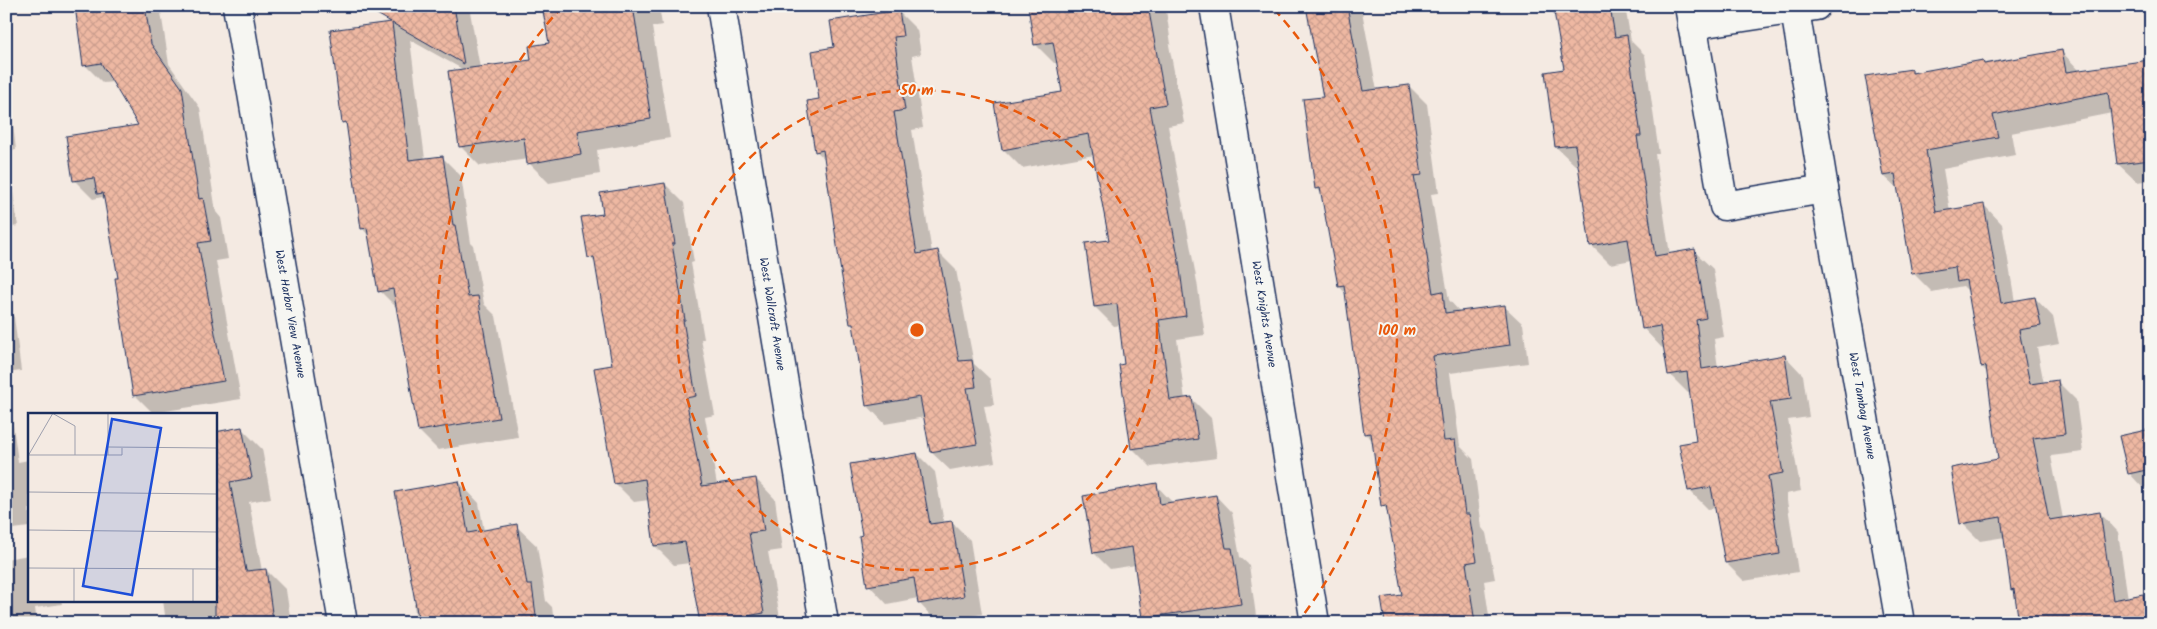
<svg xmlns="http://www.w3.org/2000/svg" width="2157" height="629" font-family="Kalam,sans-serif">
<defs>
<pattern id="building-cross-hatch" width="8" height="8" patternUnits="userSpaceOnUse" patternTransform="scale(1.25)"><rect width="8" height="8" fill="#eeb8a2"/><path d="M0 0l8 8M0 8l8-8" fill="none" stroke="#cc9e8e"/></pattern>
</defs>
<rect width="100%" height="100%" fill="#f4eae2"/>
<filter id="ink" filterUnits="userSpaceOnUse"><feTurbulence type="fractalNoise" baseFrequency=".02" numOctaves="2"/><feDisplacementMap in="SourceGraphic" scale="10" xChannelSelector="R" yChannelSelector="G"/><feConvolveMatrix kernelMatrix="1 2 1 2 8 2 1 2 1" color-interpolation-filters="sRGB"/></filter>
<g filter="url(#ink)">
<!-- shadow -->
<g fill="#0003">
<path d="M76,6H160L169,64L200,108L216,212L221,218L228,259L216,261L241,399L153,413L135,395L119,279L105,201L102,197L93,199L74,180L140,126L114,82L103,83L85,65Z"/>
<path d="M401,6H469L480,68L533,61L550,44L544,6H659L662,25L652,27L670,138L597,150L600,174L549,183L529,163L528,159L480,166L460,146L464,70L410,40L425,159L442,157L461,176L471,243L473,245L484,304L496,316L518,437L438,450L419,431L398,309L380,291L369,236L362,228L348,127L343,122Z"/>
<path d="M1029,6H1162L1166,10L1171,44L1169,45L1184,123L1168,126L1197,282L1205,335L1177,339L1185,400L1192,399L1211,418L1217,458L1151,467L1132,448L1121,325L1114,326L1095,307L1110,241L1094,155L1022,168L1003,149L1063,93L1058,63H1054L1035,44Z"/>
<path d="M1307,6H1361L1377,91L1409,86L1427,104L1439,193L1431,194L1449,300L1460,312L1504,306L1523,324L1528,363L1450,373L1460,446L1473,459L1482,528L1486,533L1495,579L1484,581L1490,623H1386L1404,596L1389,511L1382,505L1373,441L1365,433L1346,294L1339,286L1323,194L1317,189L1325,98Z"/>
<path d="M1554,6H1625L1631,41L1645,55L1659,154H1655L1670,255L1694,251L1713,269L1724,337L1714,339L1718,368L1785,356L1803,375L1809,417L1788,420L1801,491L1786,494L1798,572L1744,581L1726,563L1716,508L1708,509L1689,490L1698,442L1691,392L1688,393L1669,374L1665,347L1662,348L1644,329L1632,260L1610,264L1591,245L1579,165H1575L1556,147L1566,70Z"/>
<path d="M898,11L917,30L921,54L912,56L923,128L912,130L932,253L938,252L956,270L974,364L990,379L994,405L984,406L995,462L950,470L931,452L925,417L885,424L867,405L854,326L852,324L826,160L816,151L821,100L836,48Z"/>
<path d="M2061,51L2080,71L2148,61L2151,64V180L2137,182L2118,164L2112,113L2011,133L2015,155L1943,169L1950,211L1984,205L2002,224L2015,302L2035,298L2053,317L2059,344L2037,348L2044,384L2058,382L2076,400L2083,452L2051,456L2063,519L2100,513L2118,532L2128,599L2143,596L2151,603V623H2021L2016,593L2012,589L2005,537L1980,541L1962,523L1999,460L1988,373L1982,367L1969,292L1963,286L1932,292L1913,273L1899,190L1884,176L1911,70L1915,74L1983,62L1985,65Z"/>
<path d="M6,94L10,98L16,150L7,151L18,226L6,228Z"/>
<path d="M665,184L684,203L694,262L691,263L704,339H701L715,415L705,417L717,485L756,479L775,499L782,550L768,552L781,623H701L690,563L674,565L655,546L649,500L634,502L615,483L613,366L596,264L590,257L605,215Z"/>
<path d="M6,309L14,317L21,371L6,373Z"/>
<path d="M6,374L18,462L29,460V527L6,530Z"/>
<path d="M241,428L262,449L271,498L249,502L262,571L266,570L286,590L291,623H166L163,600H215V433Z"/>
<path d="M2151,431V486L2143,488L2129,473Z"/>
<path d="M917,454L935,472L944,523L952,522L970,540L982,614L937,622L919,603L918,598L887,604L869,585L864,536Z"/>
<path d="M459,482L479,503L484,531L516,526L537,546L546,601L552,607L554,623H416L414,604H416Z"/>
<path d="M1156,485L1173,503L1216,496L1232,513L1240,557L1249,565L1257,623H1144L1136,565L1110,569L1094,553Z"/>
<path d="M29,555V600H61L62,604L35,608L37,623H6V559Z"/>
</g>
<!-- building -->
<g fill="url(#building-cross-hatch)" stroke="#1b2f5e">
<path d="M75,6H145L151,44L182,88L199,199L203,198L211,241L198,243L224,381L133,396L115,278H118L103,193L97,194L94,178L73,181L66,136L138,125L101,63L83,66Z"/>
<path d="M363,6H454L464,64L392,23L409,160L443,156L453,225H455L468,297L478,296L499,418L418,431L393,289L378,292L367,228L361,229L346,122L342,123L330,30L391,22Z"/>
<path d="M542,6H633L651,119L577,131L581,154L527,164L524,138L459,147L448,71L531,60L529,46L549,43Z"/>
<path d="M1028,6H1148L1166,104L1150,107L1179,262L1186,316L1159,320L1170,400L1192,397L1198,439L1131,449L1119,365L1124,364L1117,304L1094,307L1085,243L1109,240L1089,134L1002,150L994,103L1062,92L1053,42L1034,45Z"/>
<path d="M1306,6H1347L1363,91L1409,85L1422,175L1414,176L1433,293L1443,291L1445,313L1505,305L1510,345L1433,356L1444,441L1455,440L1465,514H1469L1477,561L1466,563L1475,623H1385L1381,598L1402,595L1386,505L1381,506L1371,433L1364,434L1344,285L1338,286L1320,188L1315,189L1303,99L1323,97Z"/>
<path d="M1553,6H1610L1615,37L1627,35L1641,136H1637L1655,256L1695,249L1706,318L1696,320L1702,369L1785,355L1791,399L1770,402L1783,473L1768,476L1780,554L1725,563L1711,487L1688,491L1679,444L1696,441L1687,372L1668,375L1660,326L1642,329L1628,239L1590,246L1575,145L1555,147L1545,72L1564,69Z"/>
<path d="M899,10L903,36L894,37L905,110L894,112L917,254L938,250L959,361L972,360L976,387L967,388L977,444L930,452L920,397L866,406L853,324H850L840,266L823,150L815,152L807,101L819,99L812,51L834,47L830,21Z"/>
<path d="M2062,50L2066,72L2149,60L2151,77V160L2117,164L2108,92L1993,115L1998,137L1926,150L1936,212L1984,204L2001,303L2035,297L2041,326L2019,330L2030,384L2058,380L2065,434L2033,438L2049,520L2100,512L2113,600L2143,594L2149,623H2019L2014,589L2011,590L2001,517L1960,524L1951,468L1998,459L1986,366L1981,367L1966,280L1957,282L1955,267L1912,274L1895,174L1883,176L1865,76L1912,69V73L1983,60L1984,64Z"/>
<path d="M665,183L675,244H672L685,320H683L696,396L686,398L702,486L756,478L764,531L749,533L764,613L708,623H700L685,542L654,546L645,479L614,484L594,368L612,365L594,257L588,258L581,217L603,214L600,193Z"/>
<path d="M242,427L252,478L230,482L246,571L266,569L273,620L255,623H215V432Z"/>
<path d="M2151,429V469L2128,474L2119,436Z"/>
<path d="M917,453L930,524L952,521L964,596L918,604L914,578L867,586L859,536L862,535L850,464Z"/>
<path d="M459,481L468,533L517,524L527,585H532L537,623H419L395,492Z"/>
<path d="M1157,483L1160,504L1216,495L1226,548H1232L1241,604L1142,618L1132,547L1093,553L1083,496Z"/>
</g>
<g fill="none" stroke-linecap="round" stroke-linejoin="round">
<defs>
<g id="minor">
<path d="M237,6L343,623"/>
<path d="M721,6L824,623"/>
<path d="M1214,6L1315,623"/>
<path d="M1689,6L1724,206L1824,189"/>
<path d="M1795,10L1824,189L1900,623"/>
<path d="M1692,25L1816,6"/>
</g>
</defs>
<!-- minor casing -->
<use href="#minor" stroke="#1b2f5e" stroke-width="31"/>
<!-- minor -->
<use href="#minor" stroke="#f6f6f2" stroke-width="28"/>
</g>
</g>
<!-- distance rings -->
<g fill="none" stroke="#e8590c" stroke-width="2.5" stroke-dasharray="9 6">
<circle cx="917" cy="330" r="240"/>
<path d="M536 622A480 480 0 0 1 560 9M1274 9A480 480 0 0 1 1298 622"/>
</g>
<g text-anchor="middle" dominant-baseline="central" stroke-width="4" stroke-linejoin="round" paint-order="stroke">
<!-- street labels -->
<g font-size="12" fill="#1b2f5e" stroke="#f6f6f2">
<text transform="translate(290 314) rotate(80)">West Harbor View Avenue</text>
<text transform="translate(772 314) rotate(81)">West Wallcraft Avenue</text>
<text transform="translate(1264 314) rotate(81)">West Knights Avenue</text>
<text transform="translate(1862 406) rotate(80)">West Tambay Avenue</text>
</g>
</g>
<!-- overview -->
<g transform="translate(28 413)">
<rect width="189" height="189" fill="#f4eae2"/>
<path fill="none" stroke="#9d9fad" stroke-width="1" d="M24,0L47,13V42M80,34L189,35M0,42H94V35M80,42V0M0,43L25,0M0,79L189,81M0,117L189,119M0,155L189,156M46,188V155M165,188V156"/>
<path fill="#1d4ed8" fill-opacity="0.15" stroke="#1d4ed8" stroke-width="2.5" d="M84,6L133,15L104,182L55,173Z"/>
<rect width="189" height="189" fill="none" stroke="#1b2f5e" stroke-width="2.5"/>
</g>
<circle cx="917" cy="330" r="8" fill="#e8590c" stroke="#f6f6f2" stroke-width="2.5"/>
<g font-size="15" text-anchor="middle" font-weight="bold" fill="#e8590c" stroke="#f6f6f2" stroke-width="4" stroke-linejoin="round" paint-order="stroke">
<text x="917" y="95">50 m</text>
<text x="1397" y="335">100 m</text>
</g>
<!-- margin -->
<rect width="2157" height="629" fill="none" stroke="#f6f6f2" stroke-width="25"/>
<rect x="12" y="12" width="2132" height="604" fill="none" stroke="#1b2f5e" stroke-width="2" filter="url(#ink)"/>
</svg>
